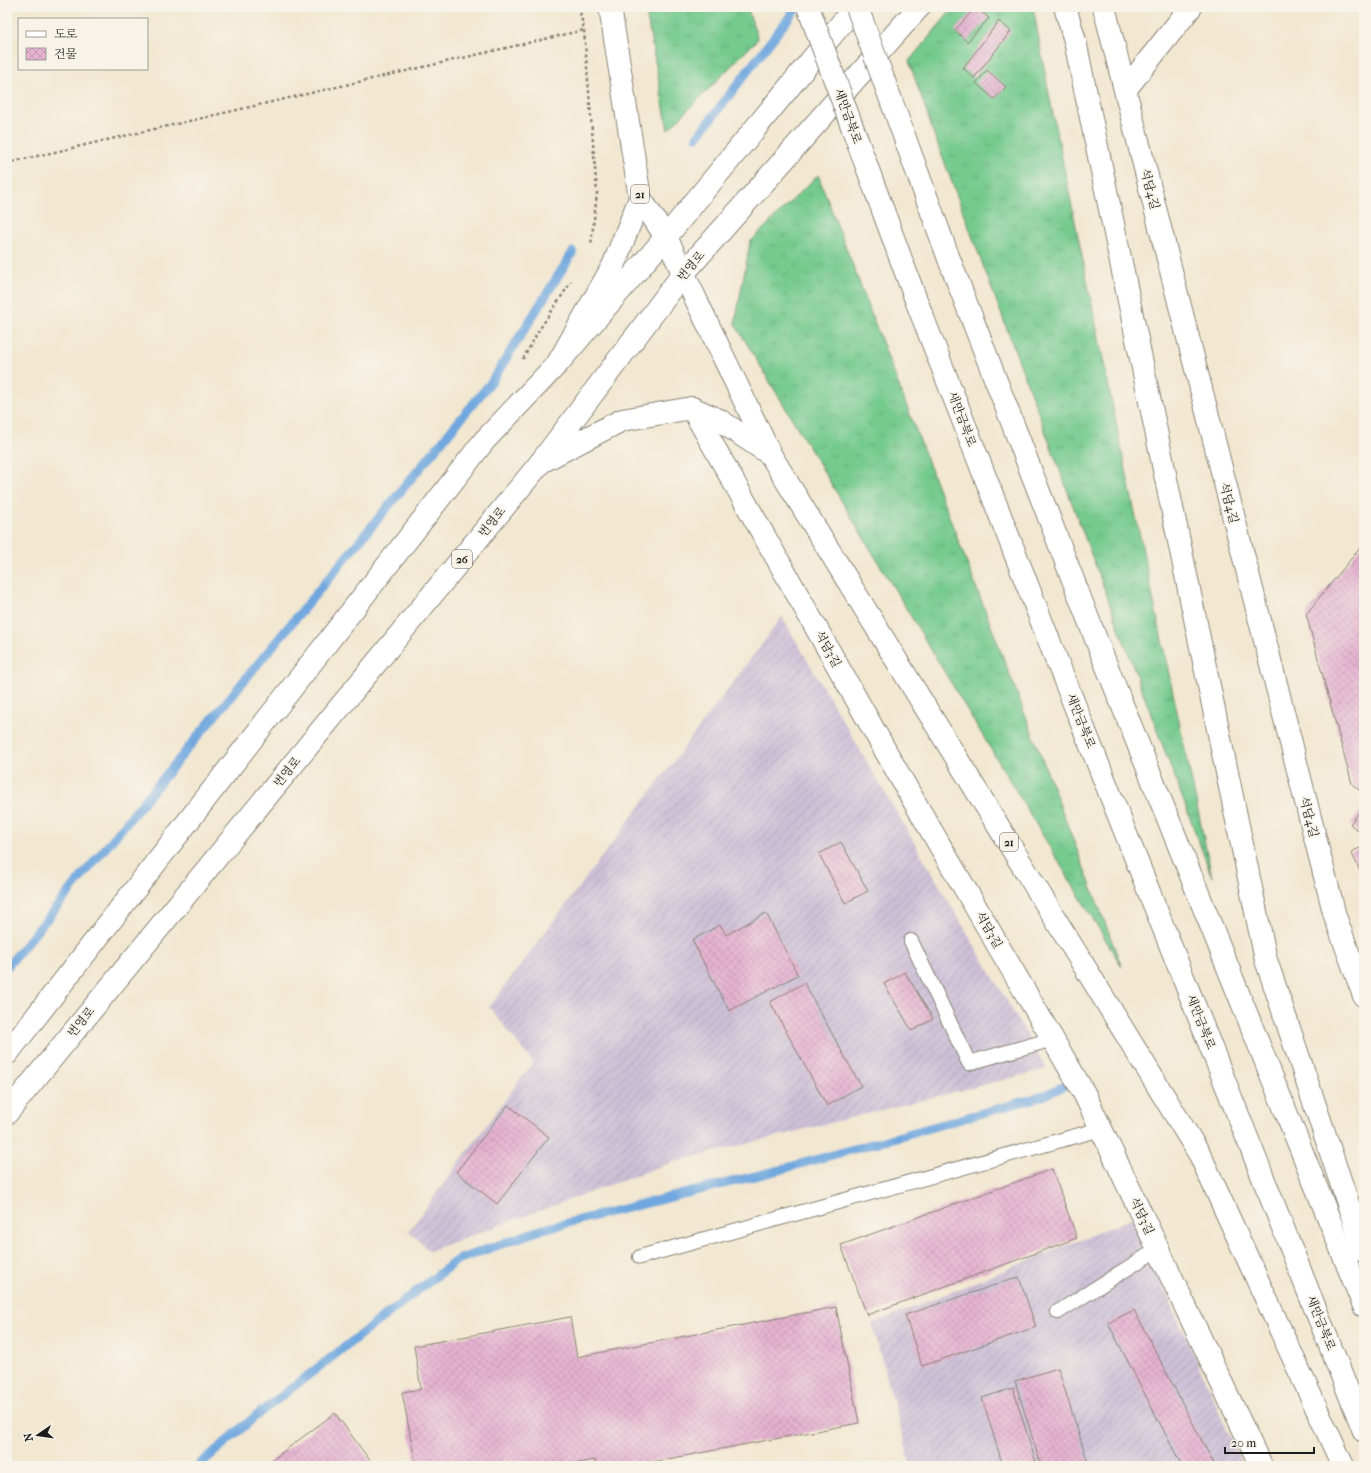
<svg xmlns="http://www.w3.org/2000/svg" width="1371" height="1473" font-family="'IM FELL French Canon','Noto Serif KR',serif">
<defs>
<pattern id="industrial-furrows" width="10" height="10" patternUnits="userSpaceOnUse"><rect width="10" height="10" fill="#cbbfd5"/><path d="M-1 1l2-2M0 10L10 0M9 11l2-2" fill="none" stroke="#aea4b6"/></pattern>
<pattern id="grass-tufts" width="24" height="20" patternUnits="userSpaceOnUse"><rect width="24" height="20" fill="#75ca8e"/><path d="M3 7l-1-3M5 7V3M7 7l1-3M15 17l-1-3M17 17v-4M19 17l1-3" fill="none" stroke="#65ad7a"/></pattern>
<pattern id="building-cross-hatch" width="8" height="8" patternUnits="userSpaceOnUse"><rect width="8" height="8" fill="#e5b2d0"/><path d="M0 0l8 8M0 8l8-8" fill="none" stroke="#c498b2"/></pattern>
</defs>
<rect width="100%" height="100%" fill="#f7f3e8"/>
<filter id="ink" filterUnits="userSpaceOnUse"><feTurbulence type="fractalNoise" baseFrequency=".025" numOctaves="2"/><feDisplacementMap in="SourceGraphic" scale="8" xChannelSelector="R" yChannelSelector="G"/><feConvolveMatrix kernelMatrix="1 2 1 2 8 2 1 2 1" color-interpolation-filters="sRGB"/></filter>
<filter id="wash" filterUnits="userSpaceOnUse"><feTurbulence type="fractalNoise" baseFrequency=".012" numOctaves="4" result="noise"/><feDisplacementMap in="SourceGraphic" scale="16" xChannelSelector="R" yChannelSelector="G"/><feGaussianBlur stdDeviation="0.9" result="paint"/><feColorMatrix in="noise" values="0 0 0 0 0 0 0 0 0 0 0 0 0 0 0 0 0 1.4 0 .05"/><feComposite in="paint" operator="in"/></filter>
<g filter="url(#wash)">
<rect width="100%" height="100%" fill="#f2e7d0"/>
<!-- industrial -->
<g fill="url(#industrial-furrows)">
<path d="M782,617L1047,1069L670,1163L429,1251L409,1231L533,1062L489,1007Z"/>
<path d="M1133,1218L1243,1466H911L872,1324Z"/>
</g>
<!-- grass -->
<g fill="url(#grass-tufts)" stroke="#487355">
<path d="M645,7H747L758,39L668,130Z"/>
<path d="M954,7H1033L1048,89L1121,447L1212,877L935,137L909,61Z"/>
<path d="M818,175L1122,967L735,324L750,242Z"/>
</g>
<g fill="none" stroke-linecap="round" stroke-linejoin="round">
<!-- stream -->
<g stroke="#6fa7de" stroke-width="9">
<path d="M697,137L797,7"/>
<path d="M7,967L492,381L573,252"/>
<path d="M198,1466L257,1415L457,1260L543,1229L779,1170L1043,1096L1064,1086"/>
</g>
</g>
<g id="blocks">
<!-- building -->
<g fill="url(#building-cross-hatch)">
<path d="M976,7L989,18L967,42L955,30Z"/>
<path d="M999,21L1011,31L974,78L963,68Z"/>
<path d="M987,70L1006,87L994,99L976,83Z"/>
<path d="M1364,543V794L1352,784L1306,614Z"/>
<path d="M1361,810L1364,813V835L1350,824Z"/>
<path d="M841,842L868,891L845,903L819,854Z"/>
<path d="M1364,846V879L1351,852Z"/>
<path d="M766,913L798,975L729,1011L692,940L720,925L726,935Z"/>
<path d="M905,972L933,1019L912,1031L884,984Z"/>
<path d="M804,983L861,1086L827,1106L770,1002Z"/>
<path d="M508,1105L549,1137L497,1204L456,1172Z"/>
<path d="M1052,1169L1077,1238L867,1315L841,1245Z"/>
<path d="M1019,1277L1036,1327L922,1366L905,1315Z"/>
<path d="M836,1307L859,1423L641,1464L642,1466H596L595,1460L560,1466H416L402,1392L421,1389L414,1346L570,1317L577,1357Z"/>
<path d="M1134,1310L1215,1466H1182L1108,1323Z"/>
<path d="M1058,1368L1089,1466H1041L1015,1381Z"/>
<path d="M1013,1388L1037,1466H1003L982,1398Z"/>
<path d="M335,1413L374,1466H264Z"/>
</g>
</g>
</g>
<g filter="url(#ink)">
<use href="#blocks" fill-opacity="0" stroke="#878276" stroke-width="1"/>
<g fill="none" stroke-linecap="round" stroke-linejoin="round">
<defs>
<g id="service">
<path d="M911,941L969,1063L1053,1039"/>
<path d="M640,1257L1101,1129"/>
<path d="M1058,1312L1158,1249"/>
</g>
<g id="minor">
<path d="M1125,90L1191,7"/>
<path d="M692,408L911,796L1084,1093L1261,1466"/>
</g>
<path id="tertiary" d="M1104,7L1335,916L1364,996"/>
<g id="primary">
<path d="M7,1054L484,441L558,363L666,237L855,7"/>
<path d="M7,1113L541,462L683,274L919,7"/>
</g>
<g id="trunk">
<path d="M1065,7L1075,41L1266,960L1364,1251"/>
<path d="M640,198L666,237L770,454"/>
<path d="M949,259L1099,647L1364,1306"/>
<path d="M916,300L1057,661L1364,1431"/>
<path d="M558,363L613,266L640,198L610,7"/>
<path d="M541,462L622,420L692,408L719,420L770,454L1200,1155L1343,1466"/>
</g>
</defs>
<!-- service casing -->
<use href="#service" stroke="#878276" stroke-width="16"/>
<!-- minor casing -->
<use href="#minor" stroke="#878276" stroke-width="24"/>
<!-- tertiary casing -->
<use href="#tertiary" stroke="#878276" stroke-width="24"/>
<!-- primary casing -->
<use href="#primary" stroke="#878276" stroke-width="24"/>
<!-- trunk casing -->
<use href="#trunk" stroke="#878276" stroke-width="24"/>
<!-- path -->
<g stroke="#878276" stroke-width="2.5" stroke-dasharray="3 3" stroke-linecap="butt">
<path d="M579,7L584,30L597,193L591,245"/>
<path d="M7,163L584,30"/>
<path d="M523,359L539,330L571,282"/>
</g>
<!-- service -->
<use href="#service" stroke="#fff" stroke-width="14"/>
<!-- minor -->
<use href="#minor" stroke="#fff" stroke-width="22"/>
<!-- tertiary -->
<use href="#tertiary" stroke="#fff" stroke-width="22"/>
<!-- primary -->
<use href="#primary" stroke="#fff" stroke-width="22"/>
<!-- trunk -->
<use href="#trunk" stroke="#fff" stroke-width="22"/>
<defs>
<g id="trunk-bridge">
<path d="M808,7L916,300"/>
<path d="M857,7L949,259"/>
</g>
</defs>
<!-- trunk-bridge casing -->
<use href="#trunk-bridge" stroke="#878276" stroke-width="24" stroke-linecap="butt"/>
<!-- trunk-bridge -->
<use href="#trunk-bridge" stroke="#fff" stroke-width="22"/>
</g>
</g>
<g text-anchor="middle" dominant-baseline="central" stroke-width="3.5" stroke-linejoin="round" paint-order="stroke">
<!-- shield labels -->
<g fill="#f7f3e8" stroke="#5e5c59" stroke-width="1">
<rect x="631" y="185" width="18" height="18" rx="3"/>
<rect x="452" y="550" width="20" height="18" rx="3"/>
<rect x="1000" y="833" width="18" height="18" rx="3"/>
</g>
<g font-size="11" font-weight="bold" fill="#1c1c1c">
<text x="640" y="194">21</text>
<text x="462" y="559">26</text>
<text x="1009" y="842">21</text>
</g>
<!-- street labels -->
<g font-size="12" fill="#1c1c1c" stroke="#f7f3e8">
<text transform="translate(848 116) rotate(70)">새만금북로</text>
<text transform="translate(1150 189) rotate(76)">석담4길</text>
<text transform="translate(691 266) rotate(-50)">번영로</text>
<text transform="translate(962 419) rotate(69)">새만금북로</text>
<text transform="translate(1229 503) rotate(76)">석담4길</text>
<text transform="translate(492 522) rotate(-51)">번영로</text>
<text transform="translate(828 649) rotate(61)">석담3길</text>
<text transform="translate(1081 721) rotate(68)">새만금북로</text>
<text transform="translate(287 772) rotate(-51)">번영로</text>
<text transform="translate(1309 817) rotate(76)">석담4길</text>
<text transform="translate(989 930) rotate(60)">석담3길</text>
<text transform="translate(81 1022) rotate(-51)">번영로</text>
<text transform="translate(1201 1022) rotate(68)">새만금북로</text>
<text transform="translate(1142 1216) rotate(65)">석담3길</text>
<text transform="translate(1321 1323) rotate(68)">새만금북로</text>
</g>
</g>
<!-- margin -->
<rect width="1371" height="1473" fill="none" stroke="#f7f3e8" stroke-width="24"/>
<!-- legend -->
<rect x="18" y="18" width="130" height="52" fill="#f7f3e8" stroke="#9f9d96"/>
<rect x="26" y="31" width="20" height="6" fill="#ffffff" stroke="#9f9d96"/>
<text x="54" y="38" font-size="12" fill="#1c1c1c">도로</text>
<rect x="26" y="48" width="20" height="12" fill="url(#building-cross-hatch)" stroke="#9f9d96"/>
<text x="54" y="58" font-size="12" fill="#1c1c1c">건물</text>
<!-- north arrow -->
<g transform="translate(38 1435) rotate(257)" stroke="#f7f3e8" stroke-width="3" paint-order="stroke">
<path d="M0-3L7 15L0 10L-7 15Z" fill="#1c1c1c"/>
<text y="-6" font-size="11" font-weight="bold" text-anchor="middle" fill="#1c1c1c">N</text>
</g>
<!-- scale -->
<path d="M1225 1447v6h89v-6" fill="none" stroke="#1c1c1c" stroke-width="2"/>
<text x="1231" y="1447" font-size="12" fill="#1c1c1c" stroke="#f7f3e8" stroke-width="3" paint-order="stroke">20 m</text>
</svg>
